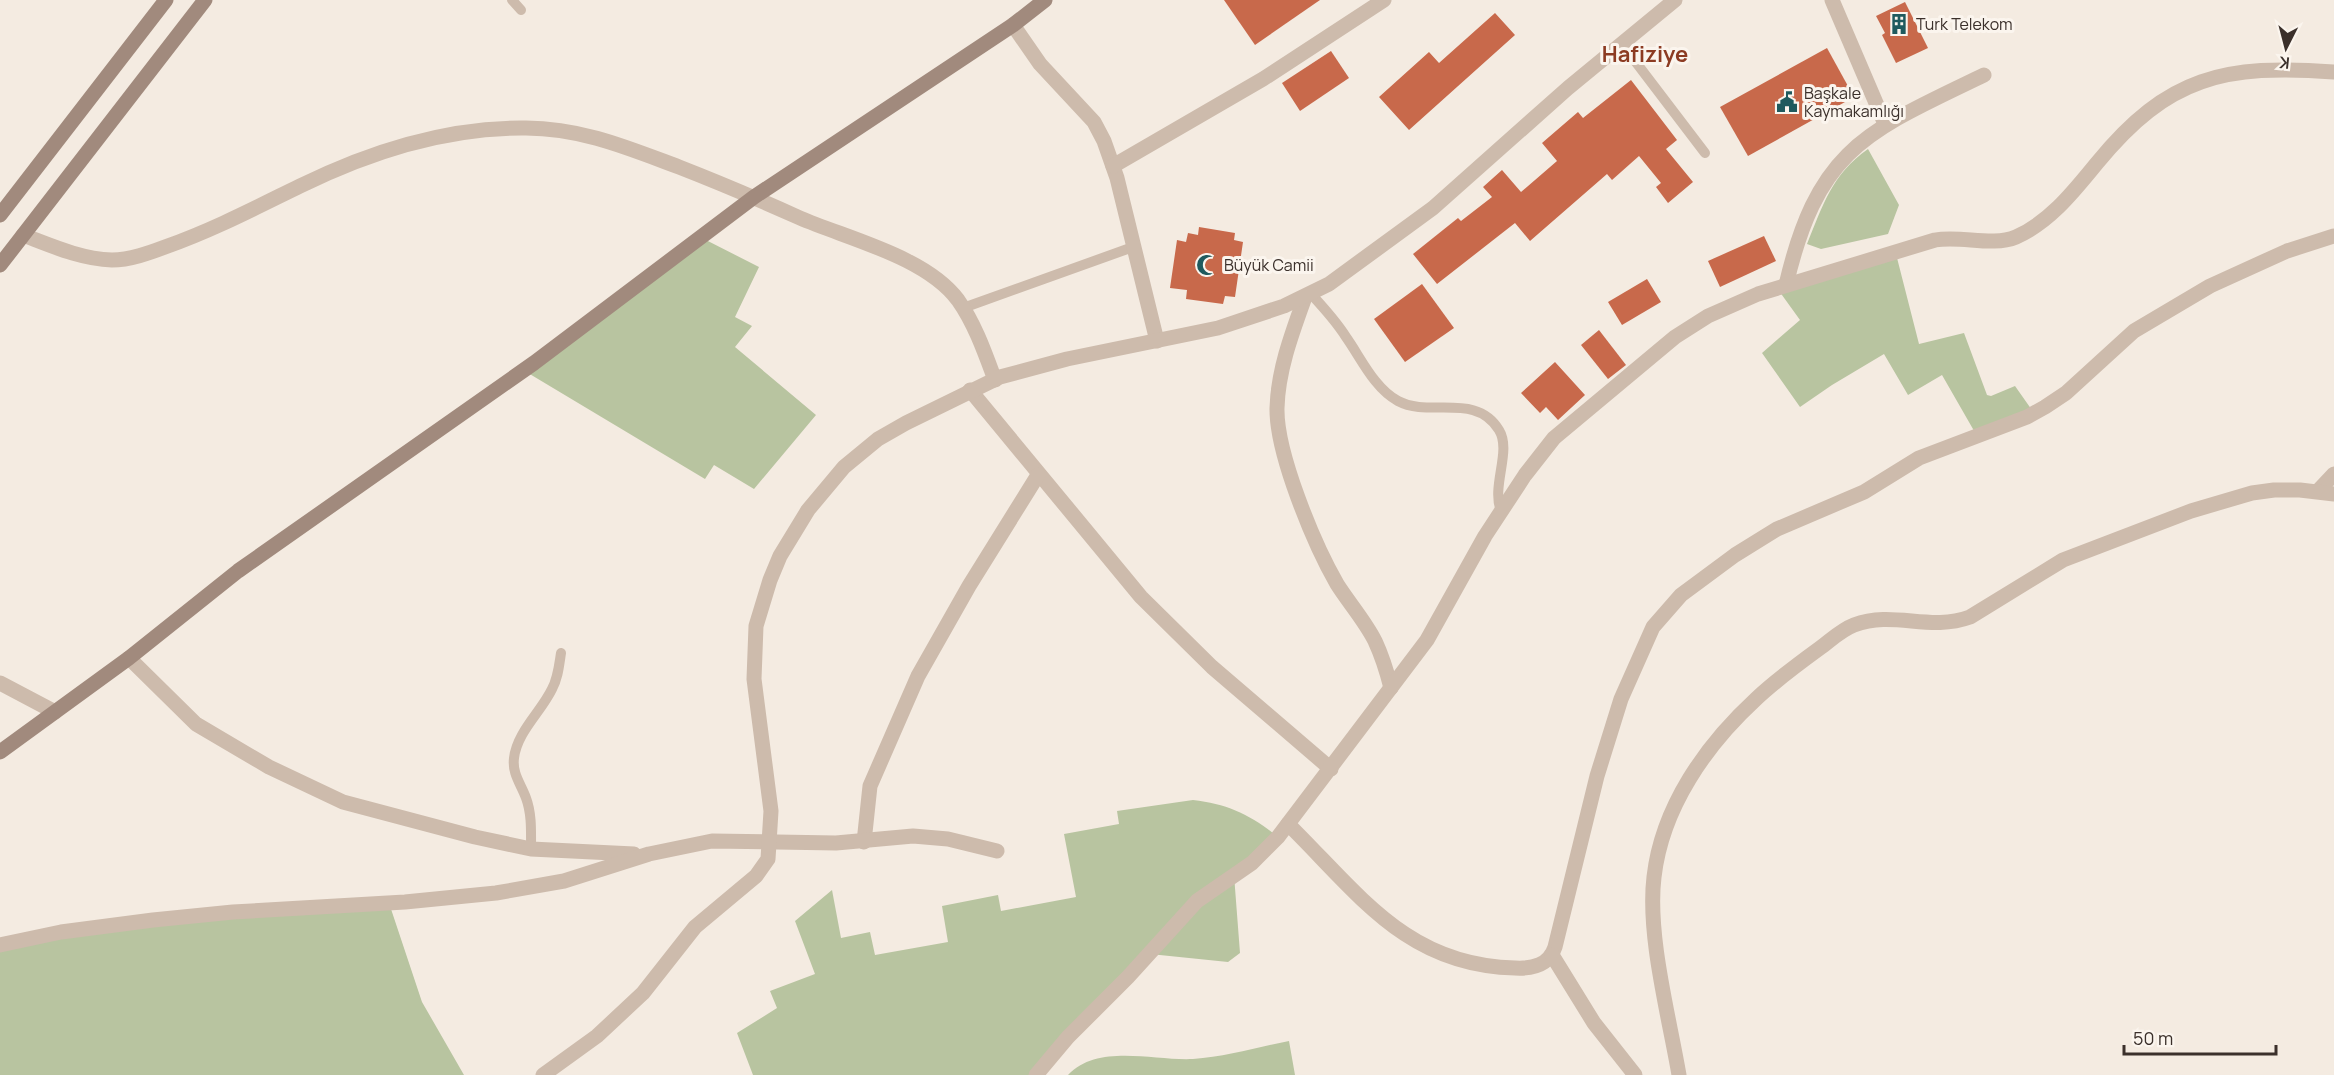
<svg xmlns="http://www.w3.org/2000/svg" width="2334" height="1075" font-family="Manrope,sans-serif">
<rect width="100%" height="100%" fill="#f4ebe1"/>
<!-- green -->
<g fill="#b8c4a0">
<path d="M1868,149L1899,205L1888,234L1821,249L1807,244C1823,205 1832,174 1868,149Z"/>
<path d="M700,237L759,267L735,317L752,326L735,347L816,415L754,489L714,465L705,479L523,370Z"/>
<path d="M1896,254L1919,344L1964,333L1987,395L1991,396L2015,386L2034,413L1977,436L1942,375L1908,395L1884,354L1832,385L1800,407L1762,353L1800,320L1777,288Z"/>
<path d="M1193,800C1228,804 1251,815 1278,837L1234,875L1240,953L1228,962L1150,954L1036,1075H753L737,1033L777,1008L770,991L815,974L795,921L832,890L841,938L870,932L875,955L948,942L942,906L998,895L1001,911L1076,897L1064,834L1119,824L1117,811Z"/>
<path d="M389,903L422,1002L464,1075H0V945L61,932Z"/>
<path d="M1289,1041L1295,1075H1068C1098,1043 1154,1061 1193,1059C1225,1057 1258,1047 1289,1041Z"/>
</g>
<!-- building -->
<g fill="#c8694b">
<path d="M1224,0H1320L1255,45Z"/>
<path d="M1905,2L1928,48L1896,63L1882,35L1885,33L1876,16Z"/>
<path d="M1495,13L1515,35L1409,130L1379,97L1429,52L1439,63Z"/>
<path d="M1827,48L1854,97L1748,156L1720,107Z"/>
<path d="M1331,51L1349,78L1300,111L1282,83Z"/>
<path d="M1631,80L1677,140L1666,149L1693,182L1668,203L1656,187L1661,183L1639,156L1612,180L1607,174L1530,241L1515,223L1437,284L1413,254L1458,218L1461,221L1492,197L1483,187L1502,170L1521,192L1557,161L1542,143L1578,112L1583,118Z"/>
<path d="M1199,227L1235,233L1234,240L1243,242L1235,297L1225,296L1223,304L1186,299L1187,290L1170,288L1177,240L1186,242L1188,233L1198,235Z"/>
<path d="M1764,236L1776,261L1720,287L1708,261Z"/>
<path d="M1647,279L1661,302L1622,325L1608,302Z"/>
<path d="M1422,284L1454,328L1405,362L1374,319Z"/>
<path d="M1599,330L1626,365L1608,379L1581,345Z"/>
<path d="M1555,362L1585,395L1558,420L1546,407L1540,413L1521,393Z"/>
</g>
<g fill="none" stroke-linecap="round" stroke-linejoin="round">
<!-- lane -->
<g stroke="#cdbbac" stroke-width="10">
<path d="M512,0L521,10"/>
<path d="M1622,44L1705,153"/>
<path d="M1311,294C1324,308 1336,321 1346,337C1361,358 1374,388 1398,401C1430,418 1476,392 1499,430C1512,451 1491,486 1501,511"/>
<path d="M963,308L1133,247"/>
<path d="M531,849C531,832 532,814 526,798C521,784 512,774 514,758C517,732 541,712 552,689C558,678 559,666 561,653"/>
</g>
<!-- street -->
<g stroke="#cdbbac" stroke-width="15">
<path d="M1832,0L1885,124"/>
<path d="M1013,25L1040,64L1094,122L1104,141L1117,178L1157,341"/>
<path d="M1113,166L1263,79L1384,0"/>
<path d="M23,235C52,246 81,259 112,260C130,260 149,253 165,247C213,230 255,208 300,186C369,152 448,127 526,128C581,128 628,148 679,167C720,183 760,200 800,218C849,239 926,257 958,300C975,324 985,353 995,380"/>
<path d="M1786,285C1818,148 1866,132 1984,75"/>
<path d="M1305,297C1292,333 1278,370 1277,408C1276,453 1314,544 1337,584C1349,603 1365,621 1375,641C1382,656 1387,672 1391,688"/>
<path d="M970,390L1141,597L1212,667L1331,769"/>
<path d="M2318,491L2334,474"/>
<path d="M129,658L196,724L269,767L343,802L475,837L531,849L634,854"/>
<path d="M0,683L55,712"/>
<path d="M1288,824C1359,894 1407,966 1515,968C1533,969 1549,965 1555,947L1597,776L1621,699L1653,627L1681,595L1735,555L1777,529L1864,492L1919,458L2027,417L2045,407L2066,393L2134,331L2210,286L2287,251L2334,236"/>
<path d="M864,842L870,786L918,676L969,586L1038,475"/>
<path d="M0,945L61,932L153,920L233,912L405,902L496,893L564,881L649,854L712,841L836,843L913,836L948,839L997,851"/>
<path d="M1552,955L1594,1023L1635,1075"/>
<path d="M543,1075L597,1036L643,993L695,927L756,876L768,859L771,811L754,679L756,626L770,580L780,556L808,510L844,467L878,439L906,423L1000,377L1067,359L1218,328L1284,306L1329,284L1433,208L1568,88L1675,0"/>
<path d="M1036,1075L1068,1037L1128,977L1197,901L1252,863L1278,837L1427,640L1485,536L1525,475L1554,438L1675,337L1708,316L1758,294L1935,240C1961,235 1992,247 2016,237C2050,222 2074,191 2097,163C2168,76 2225,64 2334,72"/>
<path d="M1679,1075C1669,1016 1647,935 1654,877C1662,807 1706,745 1756,699C1776,680 1798,664 1820,648C1831,640 1841,630 1854,625C1894,610 1929,632 1970,617L2063,560L2191,511L2252,493L2274,490H2300L2334,494"/>
</g>
<!-- secondary -->
<g stroke="#a18a7d" stroke-width="15">
<path d="M0,215L166,0"/>
<path d="M0,265L205,0"/>
<path d="M0,752L129,658L238,571L534,363L754,197L1013,25L1045,0"/>
</g>
</g>
<!-- icons -->
<defs>
<symbol id="building-bare" viewBox="-9 -9 18 18"><path d="M-4-6H4V6H1V3H-1V6H-4ZM-2.5-4.3h1.7v1.8h-1.7ZM.8-4.3h1.7v1.8H.8ZM-2.5-1h1.7V.8h-1.7ZM.8-1h1.7V.8H.8Z" fill="#1f5a5e" stroke="#fbf5ee" stroke-width="2.5" paint-order="stroke"/></symbol>
<symbol id="civic-bare" viewBox="-9 -9 18 18"><path d="M-.6-6.5H3V-4.5H.6V-3L4-1V1h2V6H-6V1h2V-1L-.6-3ZM-1.2 2.5V6h2.4V2.5Z" fill="#1f5a5e" stroke="#fbf5ee" stroke-width="2.5" paint-order="stroke"/></symbol>
<symbol id="mosque-bare" viewBox="-9 -9 18 18"><path d="M3.5-4.9A6 6 0 1 0 3.5 4.9A5 5 0 1 1 3.5-4.9Z" fill="#1f5a5e" stroke="#fbf5ee" stroke-width="2.5" paint-order="stroke"/></symbol>
</defs>
<g fill-rule="evenodd">
<use href="#building-bare" x="1884" y="9" width="30" height="30"/>
<use href="#civic-bare" x="1772" y="87" width="30" height="30"/>
<use href="#mosque-bare" x="1192" y="250" width="30" height="30"/>
</g>
<g text-anchor="middle" dominant-baseline="central" stroke-width="6" stroke-linejoin="round" paint-order="stroke">
<!-- poi labels -->
<g font-size="16" fill="#3b302b" stroke="#fbf5ee" text-anchor="start">
<text x="1916" y="24">Turk Telekom</text>
<text x="1804" y="93">Başkale<tspan x="1804" dy="18">Kaymakamlığı</tspan></text>
<text x="1224" y="265">Büyük Camii</text>
</g>
<!-- district labels -->
<g font-size="22" font-weight="bold" fill="#8c3b22" stroke="#fbf5ee">
<text x="1645" y="54">Hafiziye</text>
</g>
</g>
<!-- north arrow -->
<g transform="translate(2286 48) rotate(186)" stroke="#fbf5ee" stroke-width="4.5" paint-order="stroke">
<path d="M0-4.5L10 22L0 15L-10 22Z" fill="#3b302b"/>
<text y="-9" font-size="16" font-weight="bold" text-anchor="middle" fill="#3b302b">K</text>
</g>
<!-- scale -->
<path d="M2124 1045v9h152v-9" fill="none" stroke="#3b302b" stroke-width="3"/>
<text x="2133" y="1045" font-size="18" fill="#3b302b" stroke="#fbf5ee" stroke-width="4.5" paint-order="stroke">50 m</text>
</svg>
